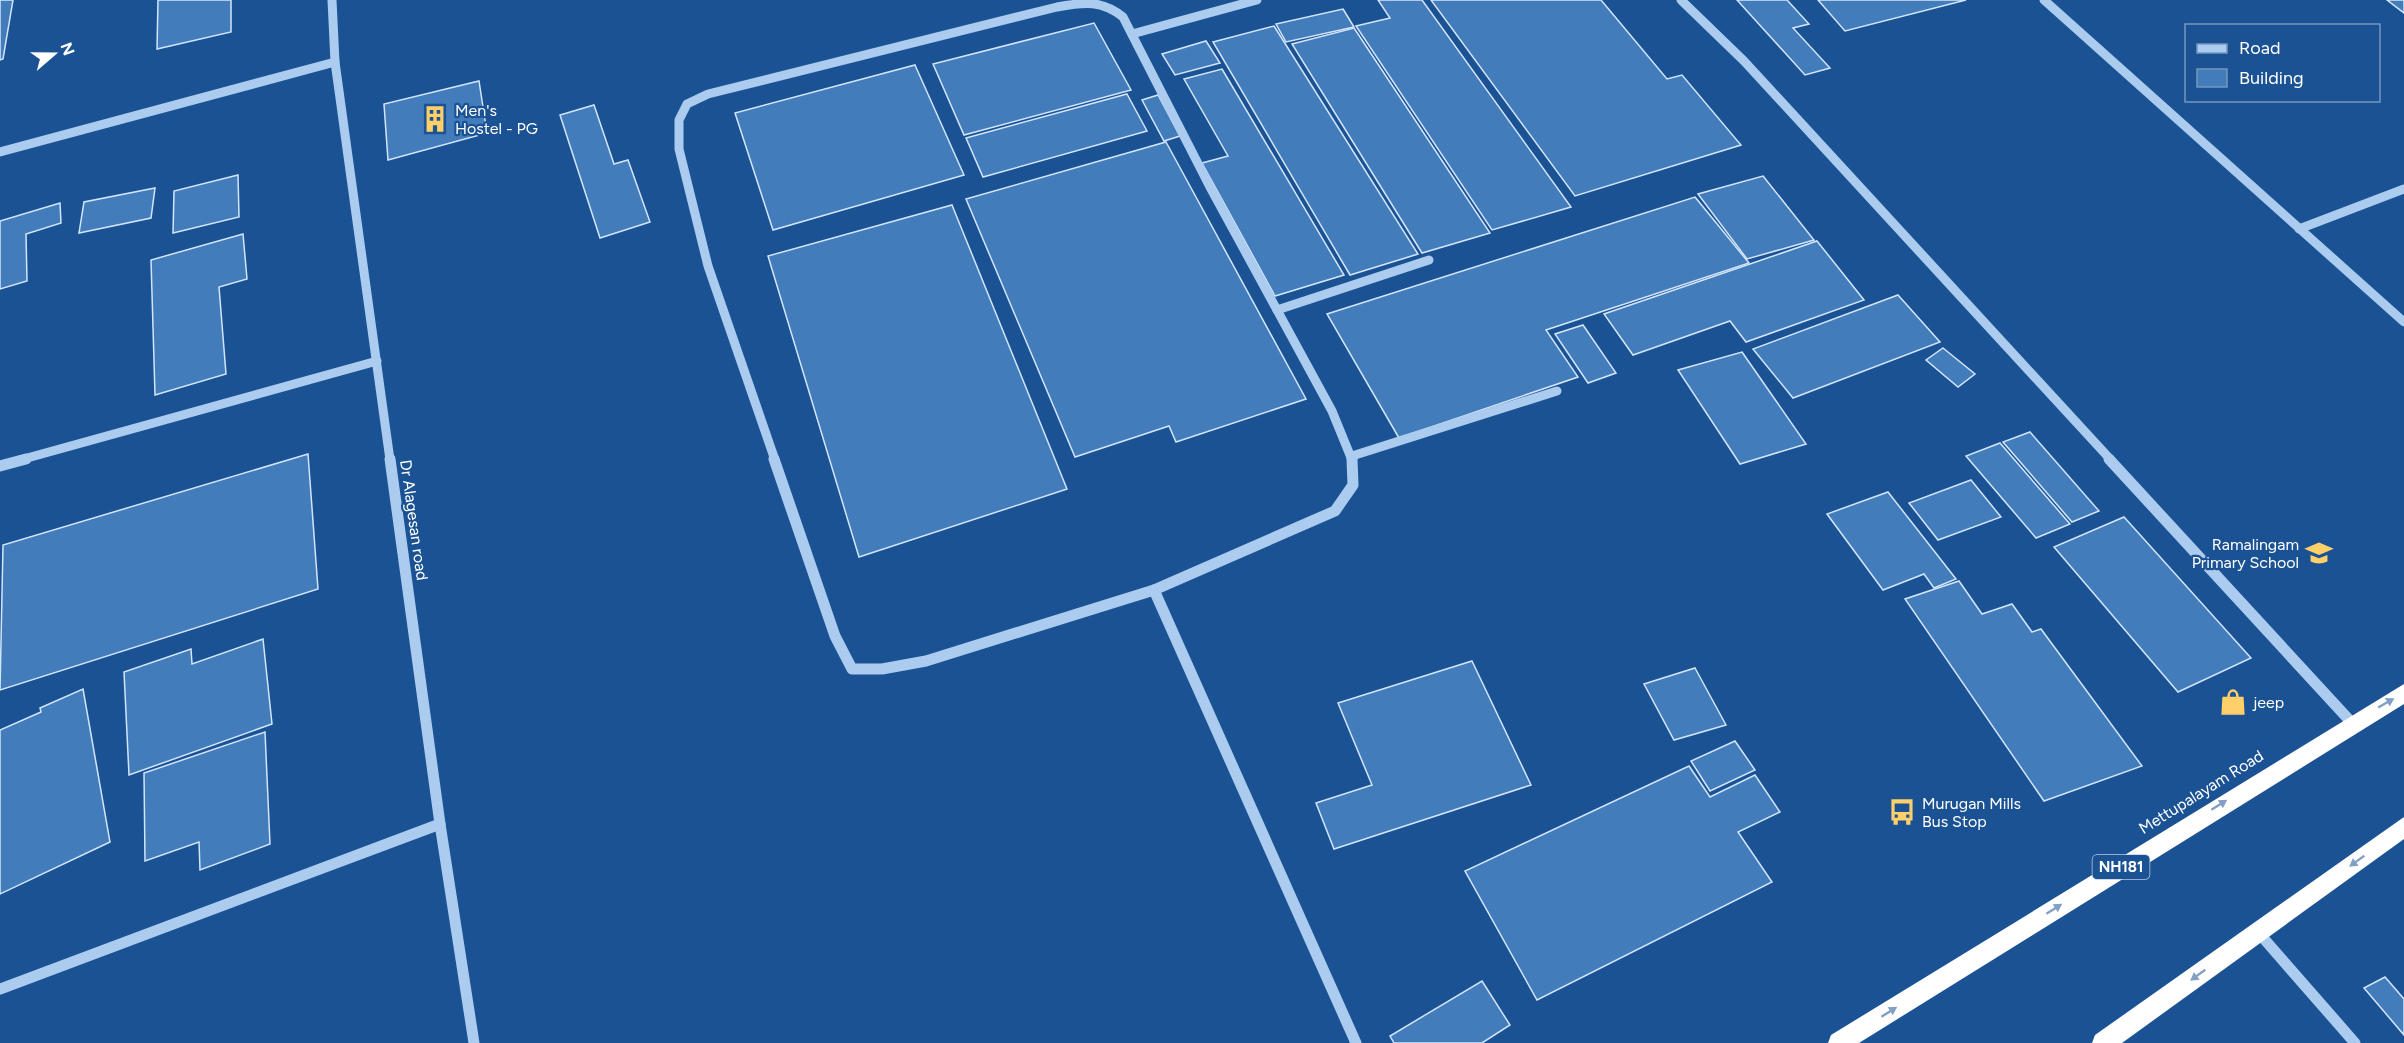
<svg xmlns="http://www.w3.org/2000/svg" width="2404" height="1043" font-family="Figtree,sans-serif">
<rect width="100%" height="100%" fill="#1a5294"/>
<!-- building -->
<g fill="#437cbb" stroke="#d2e5fb" stroke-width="1.5">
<path d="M0,0H13L3,59L0,60Z"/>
<path d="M158,0H231V32L157,49Z"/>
<path d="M1378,0H1422L1571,207L1492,230L1356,26L1390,18Z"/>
<path d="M1431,0H1601L1667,79L1682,75L1741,145L1575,196Z"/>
<path d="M1737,0H1787L1809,24L1793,28L1830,68L1805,75Z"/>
<path d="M1818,0H1966L1845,31Z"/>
<path d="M2387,0H2404V13Z"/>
<path d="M1343,9L1354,27L1286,42L1276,24Z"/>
<path d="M1094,23L1131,90L964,135L933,64Z"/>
<path d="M1274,26L1418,254L1350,275L1213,42Z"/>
<path d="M1354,28L1490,233L1422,253L1292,44Z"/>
<path d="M1206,41L1220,63L1175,75L1162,54Z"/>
<path d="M915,65L964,175L773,230L735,113Z"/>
<path d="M1222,69L1344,275L1275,296L1202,163L1228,156L1184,79Z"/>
<path d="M479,81L487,133L388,160L384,104Z"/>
<path d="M1127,94L1147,131L983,177L966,138Z"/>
<path d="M1158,95L1180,136L1164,141L1142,100Z"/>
<path d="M594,105L614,164L628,160L650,222L600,238L560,115Z"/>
<path d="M1166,142L1306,399L1176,442L1169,426L1075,457L966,199Z"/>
<path d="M238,175L239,217L173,233L174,191Z"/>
<path d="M1763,176L1814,240L1747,259L1698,194Z"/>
<path d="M155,188L151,218L79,233L84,202Z"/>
<path d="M1695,197L1749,263L1546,330L1578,377L1399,438L1327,314Z"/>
<path d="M60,203L61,223L26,234L27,281L0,289V221Z"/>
<path d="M952,205L1067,489L859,557L768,256Z"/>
<path d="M243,234L247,279L219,287L226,374L155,395L151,260Z"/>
<path d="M1817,241L1864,300L1746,342L1730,321L1633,355L1604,314Z"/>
<path d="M1898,295L1940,342L1793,398L1753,349Z"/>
<path d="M1583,325L1616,373L1588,383L1555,334Z"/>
<path d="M1943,348L1975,374L1958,387L1926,360Z"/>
<path d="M1742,352L1806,444L1740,464L1678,370Z"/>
<path d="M2030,432L2099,511L2072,522L2003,442Z"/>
<path d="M2000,443L2070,524L2036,538L1966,456Z"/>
<path d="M308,454L318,589L0,690L3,545Z"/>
<path d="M1971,480L2001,517L1938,540L1909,503Z"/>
<path d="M1888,492L1956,579L1934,588L1924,574L1883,590L1827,514Z"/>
<path d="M2124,517L2251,658L2178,692L2054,547Z"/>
<path d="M1959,581L1982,614L2012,604L2032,632L2041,629L2142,766L2044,801L1905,599Z"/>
<path d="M263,639L272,724L129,775L124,672L191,649L192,664Z"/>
<path d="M1472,661L1531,785L1334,849L1316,803L1372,785L1338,703Z"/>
<path d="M1695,668L1726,725L1674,740L1644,684Z"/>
<path d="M83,689L110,842L0,894V730L41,712L40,708Z"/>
<path d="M265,732L270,844L200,870L199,842L145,861L144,773Z"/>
<path d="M1735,741L1755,770L1710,791L1691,761Z"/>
<path d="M1689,766L1710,797L1755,775L1780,812L1738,832L1772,882L1537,1000L1465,871Z"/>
<path d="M2385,977L2404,999V1035L2364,988Z"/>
<path d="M1482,981L1510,1025L1482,1043H1394L1390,1036Z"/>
</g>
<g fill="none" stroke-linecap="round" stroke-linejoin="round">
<!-- minor-far1 -->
<g stroke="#abccef" stroke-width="9">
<path d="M332,0L335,62L390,460"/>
<path d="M1681,0L1744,61L2111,460"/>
<path d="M2044,0L2404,322"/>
<path d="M1132,34L1257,0"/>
<path d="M0,152L335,62"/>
<path d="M2299,229L2404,189"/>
<path d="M1277,310L1429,260"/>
<path d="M1352,456L1557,391"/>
<path d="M20,460L377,361"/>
<path d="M775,460L708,266L679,149V120L687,104L708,94L1057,7C1085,2 1102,0 1123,17L1210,187L1332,411L1352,460"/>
</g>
<!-- minor -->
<g stroke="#abccef" stroke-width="11">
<path d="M390,459L440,824L474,1043"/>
<path d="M774,459L835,636L852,669H882L926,661L1154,590L1335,511L1353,485L1352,459"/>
<path d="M2109,459L2352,723"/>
<path d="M0,466L26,459"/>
<path d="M1154,590L1356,1043"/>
<path d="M2258,932L2355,1043"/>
<path d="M0,989L440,824"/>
</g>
<!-- highway -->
<g fill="#fff" fill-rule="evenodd">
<path d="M2404,684V704L1859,1043H1828L1831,1035Z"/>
<path d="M2404,817V839L2122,1043H2092L2095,1035Z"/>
</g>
</g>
<!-- one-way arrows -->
<defs><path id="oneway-solid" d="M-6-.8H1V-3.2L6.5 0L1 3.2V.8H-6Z" transform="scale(1.5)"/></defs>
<g fill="#81a0c4">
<use href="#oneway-solid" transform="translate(2386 703) rotate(-30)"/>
<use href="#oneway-solid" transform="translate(2219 805) rotate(-32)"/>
<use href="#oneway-solid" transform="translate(2357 861) rotate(144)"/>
<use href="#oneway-solid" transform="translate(2054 909) rotate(-32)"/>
<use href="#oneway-solid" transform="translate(2198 975) rotate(144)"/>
<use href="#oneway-solid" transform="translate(1889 1012) rotate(-32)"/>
</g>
<!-- icons -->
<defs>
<symbol id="building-bare" viewBox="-9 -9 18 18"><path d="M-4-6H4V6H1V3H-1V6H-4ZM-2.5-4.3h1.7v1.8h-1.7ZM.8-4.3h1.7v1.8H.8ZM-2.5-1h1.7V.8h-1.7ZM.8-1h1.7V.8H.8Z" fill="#ffd069" stroke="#1a5294" stroke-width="2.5" paint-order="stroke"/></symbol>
<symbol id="school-bare" viewBox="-9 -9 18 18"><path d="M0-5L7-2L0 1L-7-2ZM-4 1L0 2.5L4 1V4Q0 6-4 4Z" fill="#ffd069" stroke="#1a5294" stroke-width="2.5" paint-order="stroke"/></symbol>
<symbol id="shop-bare" viewBox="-9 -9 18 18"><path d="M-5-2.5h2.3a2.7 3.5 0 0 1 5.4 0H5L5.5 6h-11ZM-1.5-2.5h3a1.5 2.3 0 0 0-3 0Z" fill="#ffd069" stroke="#1a5294" stroke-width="2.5" paint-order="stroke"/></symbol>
<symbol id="bus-bare" viewBox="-9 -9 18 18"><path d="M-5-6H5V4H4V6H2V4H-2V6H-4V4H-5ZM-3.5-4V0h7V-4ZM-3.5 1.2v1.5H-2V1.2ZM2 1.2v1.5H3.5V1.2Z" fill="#ffd069" stroke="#1a5294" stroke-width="2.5" paint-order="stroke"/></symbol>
</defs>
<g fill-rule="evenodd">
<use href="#building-bare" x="416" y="100" width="38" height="38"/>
<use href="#school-bare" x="2300" y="534" width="38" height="38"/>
<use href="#shop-bare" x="2214" y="683" width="38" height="38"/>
<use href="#bus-bare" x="1883" y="793" width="38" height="38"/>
</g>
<g text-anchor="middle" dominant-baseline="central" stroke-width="4.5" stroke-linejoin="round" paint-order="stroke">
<!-- shield labels -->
<rect fill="#1a5294" stroke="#bacbdf" stroke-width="1.5" x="2092.5" y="855" width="57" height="24" rx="4.5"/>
<g font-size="15" font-weight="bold" fill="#fff">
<text x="2121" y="867">NH181</text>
</g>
<!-- poi labels -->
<g font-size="16" fill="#fff" stroke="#1a5294" text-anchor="start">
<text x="455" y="110">Men's<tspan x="455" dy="18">Hostel - PG</tspan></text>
<text x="2299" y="544" text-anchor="end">Ramalingam<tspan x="2299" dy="18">Primary School</tspan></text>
<text x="2253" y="702">jeep</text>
<text x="1922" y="803">Murugan Mills<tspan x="1922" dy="18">Bus Stop</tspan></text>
</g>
<!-- street labels -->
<g font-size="16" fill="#fff" stroke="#1a5294">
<text transform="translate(414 520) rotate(82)">Dr Alagesan road</text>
<text transform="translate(2201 792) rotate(-32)">Mettupalayam Road</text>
</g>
</g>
<!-- legend -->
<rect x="2185" y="24" width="195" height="78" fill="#1a5294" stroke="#7697bf" stroke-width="1.5"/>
<rect x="2197" y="44" width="30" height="9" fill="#abccef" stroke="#7697bf" stroke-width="1.5"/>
<text x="2239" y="54" font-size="18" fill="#ffffff">Road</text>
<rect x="2197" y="69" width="30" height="18" fill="#437cbb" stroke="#7697bf" stroke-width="1.5"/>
<text x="2239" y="84" font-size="18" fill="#ffffff">Building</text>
<!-- north arrow -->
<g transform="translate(54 54) rotate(70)" stroke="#1a5294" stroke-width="4.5" paint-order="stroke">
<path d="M0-4.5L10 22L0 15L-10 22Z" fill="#ffffff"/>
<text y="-9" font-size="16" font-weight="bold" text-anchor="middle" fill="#ffffff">N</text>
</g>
</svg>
